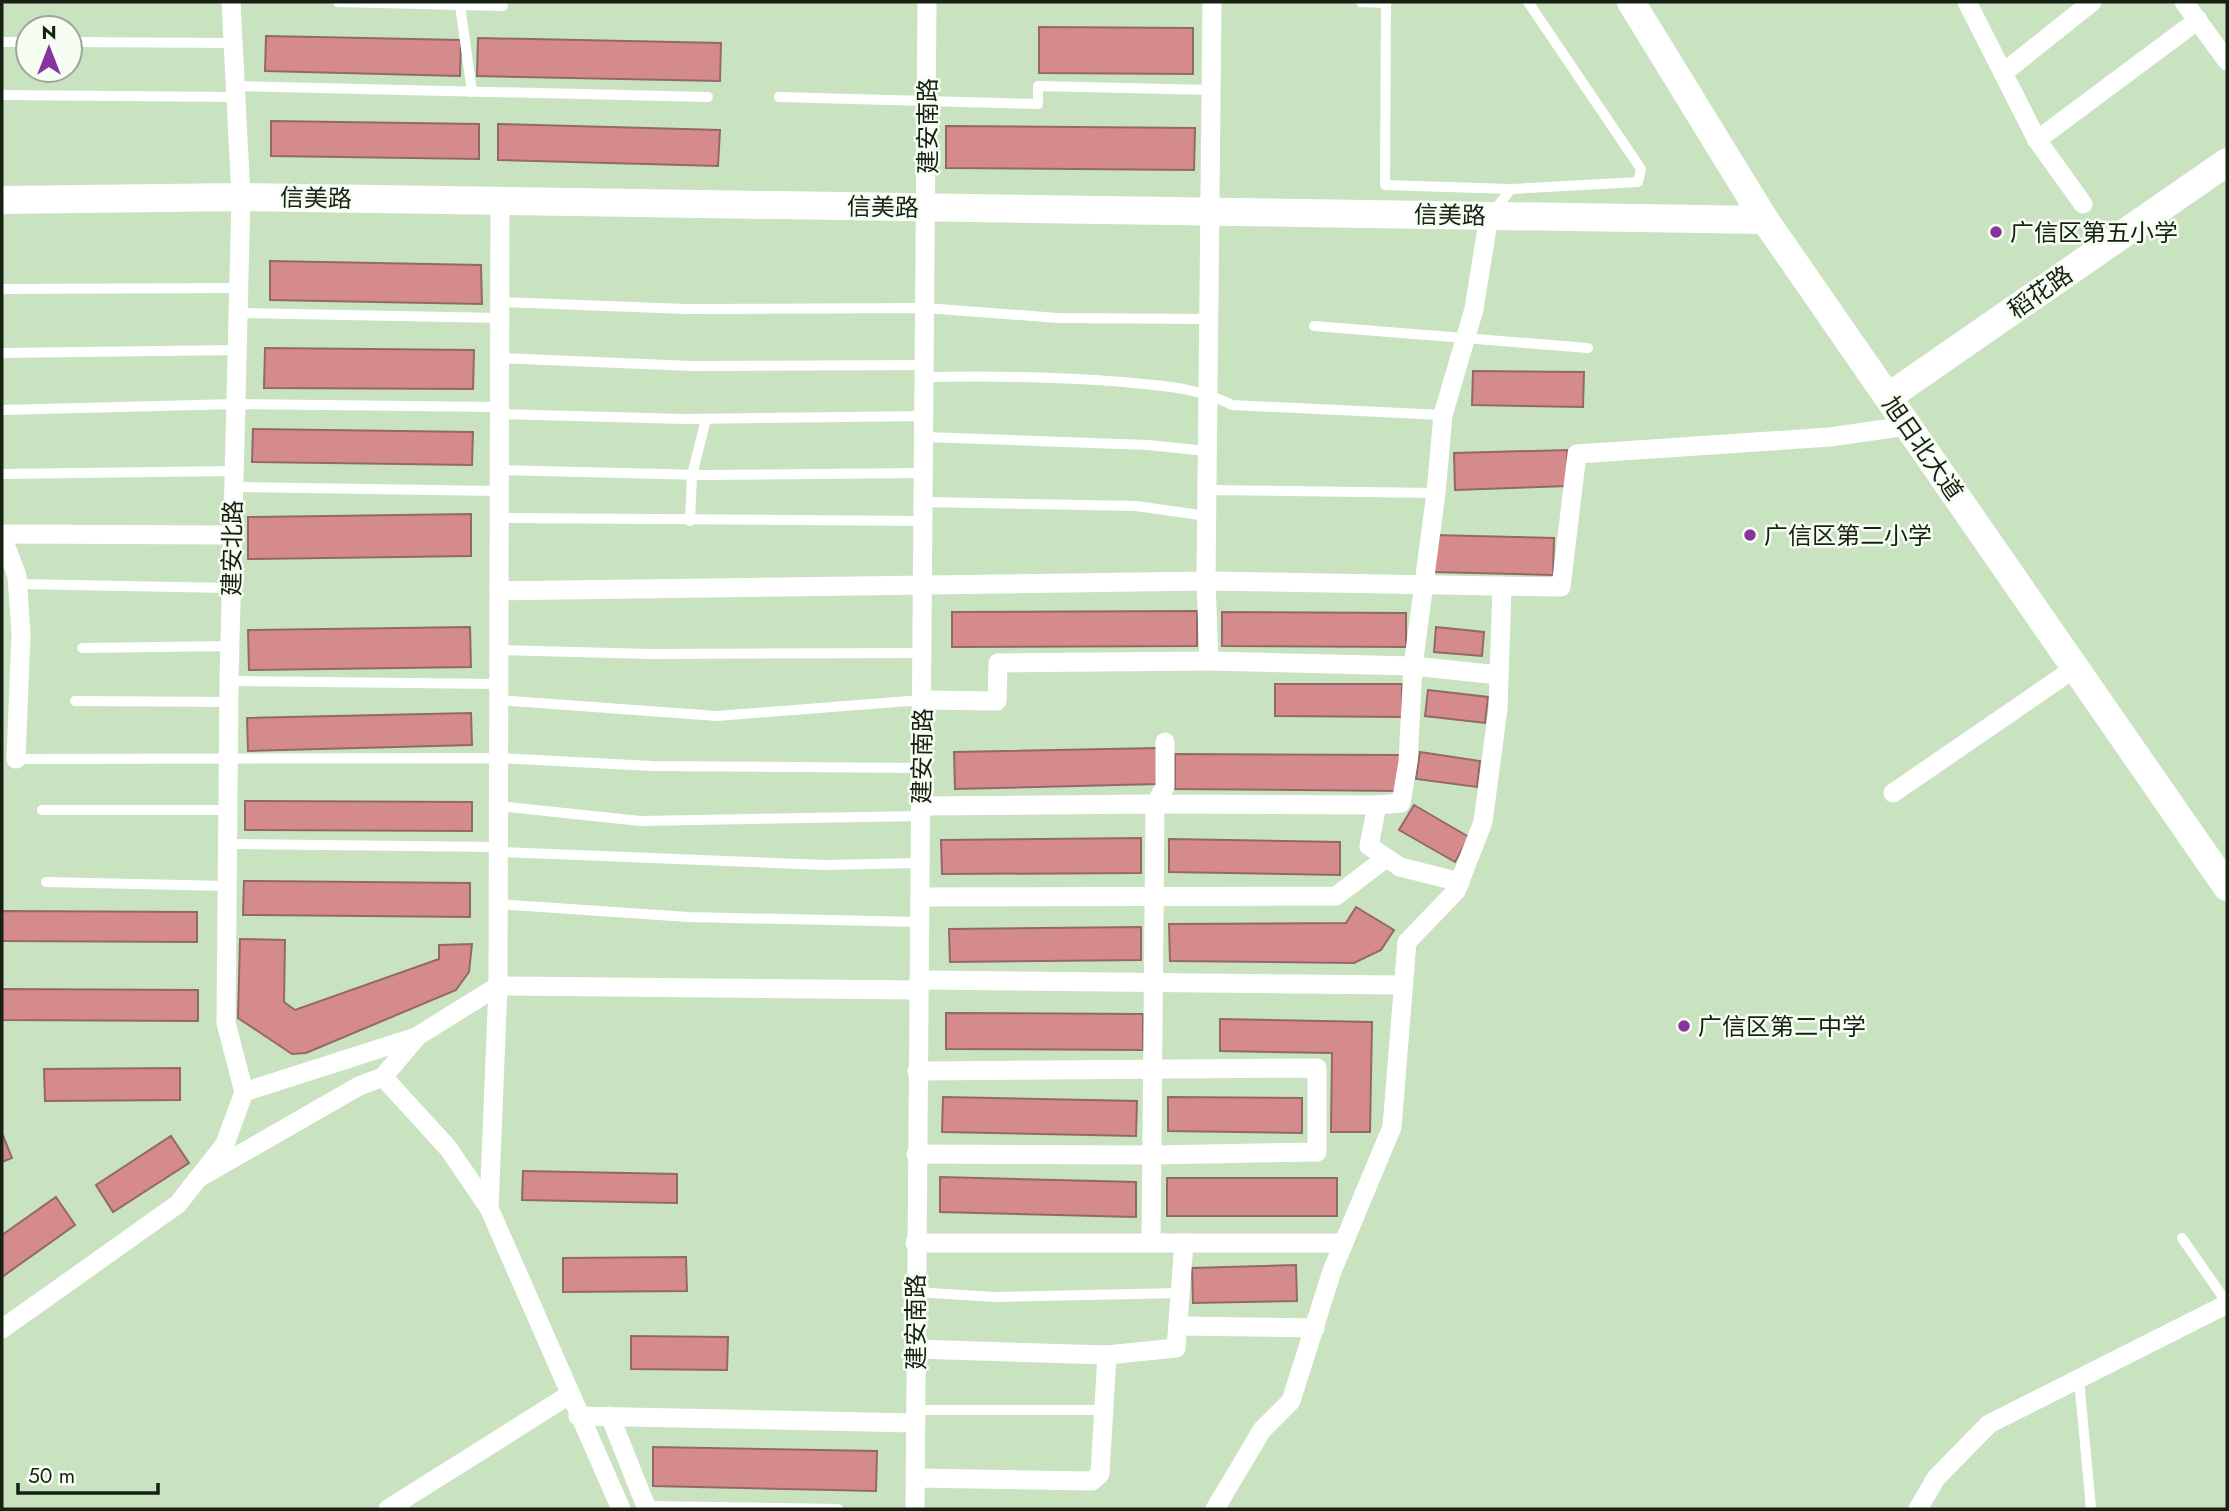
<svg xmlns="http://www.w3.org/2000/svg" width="2229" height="1511" font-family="Jost,'Noto Sans SC',sans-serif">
<rect width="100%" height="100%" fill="#c9e3c1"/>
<!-- building -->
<g fill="#d58a8c" stroke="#936869" stroke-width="2">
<path d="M1039,27L1193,28V74L1039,73Z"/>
<path d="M266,36L461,40L460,76L265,71Z"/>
<path d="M478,38L721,43L720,81L477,76Z"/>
<path d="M271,121L479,124V159L271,156Z"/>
<path d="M498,124L720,130L718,166L498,160Z"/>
<path d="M946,126L1195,128L1194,170L946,168Z"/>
<path d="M270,261L481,265L482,304L270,300Z"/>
<path d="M265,348L474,350L473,389L264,388Z"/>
<path d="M1473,371L1584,372L1583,407L1472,405Z"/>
<path d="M253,429L473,432L472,465L252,462Z"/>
<path d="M1567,450L1568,486L1455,490L1454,453Z"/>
<path d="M471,514V556L248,559V517Z"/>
<path d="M1433,535L1554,538L1553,575L1432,572Z"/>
<path d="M1197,611V646L952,647V612Z"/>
<path d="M1222,612L1406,613V647L1222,646Z"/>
<path d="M470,627L471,667L249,670L248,630Z"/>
<path d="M1436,627L1484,632L1482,656L1434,652Z"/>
<path d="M1275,684H1402V717L1275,716Z"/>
<path d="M1428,690L1488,697L1485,723L1425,716Z"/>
<path d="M471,713L472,745L248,751L247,718Z"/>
<path d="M1158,748V784L955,789L954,752Z"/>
<path d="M1420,752L1480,761L1477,787L1416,779Z"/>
<path d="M1175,754L1401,755V791L1175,789Z"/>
<path d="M245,801L472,802V831L245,830Z"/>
<path d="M1414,805L1469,837L1455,862L1399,830Z"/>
<path d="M1141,838V873L942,874L941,840Z"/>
<path d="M1169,839L1340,842V875L1169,872Z"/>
<path d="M244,881L470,883V917L243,915Z"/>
<path d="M1356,907L1394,930L1381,950L1354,963L1170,961L1169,924L1346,923Z"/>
<path d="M2,911L197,912V942L2,941Z"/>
<path d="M1141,927V960L950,962L949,929Z"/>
<path d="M240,939L285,940L284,1002L295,1010L439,959V945L472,944L469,972L456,990L306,1053L292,1054L238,1018Z"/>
<path d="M2,989L198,990V1021L2,1020Z"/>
<path d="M946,1013L1143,1014V1050L946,1049Z"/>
<path d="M1220,1019L1372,1022L1370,1132H1331L1332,1053L1220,1051Z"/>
<path d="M180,1068V1100L45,1101L44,1069Z"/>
<path d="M943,1097L1137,1101L1136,1136L942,1132Z"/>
<path d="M1168,1097L1302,1098V1133L1168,1131Z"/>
<path d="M2,1133L12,1158L2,1162Z"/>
<path d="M171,1136L189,1163L113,1212L96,1185Z"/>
<path d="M523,1171L677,1174V1203L522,1200Z"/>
<path d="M940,1177L1136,1182V1217L940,1212Z"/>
<rect x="1167" y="1178" width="170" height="38"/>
<path d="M56,1197L75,1225L2,1277V1235Z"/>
<path d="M686,1257L687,1291L563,1292V1258Z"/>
<path d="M1296,1265L1297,1301L1193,1303L1192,1268Z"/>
<path d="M631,1336L728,1337L727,1370L631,1369Z"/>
<path d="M653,1447L877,1451L876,1491L653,1486Z"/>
</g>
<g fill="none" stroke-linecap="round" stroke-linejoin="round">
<!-- lane -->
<g stroke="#fff" stroke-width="10">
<path d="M338,2L503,6"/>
<path d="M1361,2L1386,3"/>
<path d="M1386,2L1385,185L1511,189"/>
<path d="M460,5L472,92"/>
<path d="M2,42H28"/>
<path d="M70,42L233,43"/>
<path d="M235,86L708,97"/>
<path d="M2,95L236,97"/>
<path d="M779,97L1038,104V86L1211,90"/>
<path d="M1493,212L1511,189L1638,182L1641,169L1528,2"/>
<path d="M2,289L238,288"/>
<path d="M500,302L686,309L925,308L1058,318L1208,319"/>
<path d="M238,313L500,318"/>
<path d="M1314,326L1588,348"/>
<path d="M2,353L237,350"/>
<path d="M499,358L692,366L925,365"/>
<path d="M925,377C991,376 1057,376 1123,382C1162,386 1197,387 1232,405L1443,415"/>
<path d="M2,410L236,404L499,407"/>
<path d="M499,414L685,419L925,416"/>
<path d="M925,437L1148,445L1207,451"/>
<path d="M499,470L704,475L924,473"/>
<path d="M2,474L234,471"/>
<path d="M234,487L499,491"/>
<path d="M1207,490L1436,493"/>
<path d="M924,502L1136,506L1207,516"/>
<path d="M499,518L924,521"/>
<path d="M690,521L692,475L706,419"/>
<path d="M18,584L231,588"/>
<path d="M82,648L230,646"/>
<path d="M499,650L651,654L923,653"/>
<path d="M229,681L499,684"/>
<path d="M499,700L717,716L922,700"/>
<path d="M75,701L229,702"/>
<path d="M16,759L499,758L652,766L921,768"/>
<path d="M499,806L640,821L921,816"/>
<path d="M42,810H228"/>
<path d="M227,844L499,847"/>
<path d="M499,852L824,865L920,863"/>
<path d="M46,882L227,886"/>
<path d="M498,904L688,917L919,922"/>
<path d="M2182,1238L2227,1303"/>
<path d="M915,1292L995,1297L1181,1293"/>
<path d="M2079,1379L2091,1509"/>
<path d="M915,1410H1104"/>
<path d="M646,1506L838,1509"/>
</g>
<!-- street -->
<g stroke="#fff" stroke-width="19">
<path d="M231,2L241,197L229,681L226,1023L244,1092"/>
<path d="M1967,2L2037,140L2083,204"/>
<path d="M2184,2L2227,61"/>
<path d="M2003,73L2092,2"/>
<path d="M2037,140L2198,20"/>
<path d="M500,201L498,986L489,1208L621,1509"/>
<path d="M2,534L233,535"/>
<path d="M2,536L17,576L21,634L16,759"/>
<path d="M499,591L1206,581L1212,2"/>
<path d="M1209,661L1413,666L1499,675"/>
<path d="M922,700L997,701L998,663L1209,661L1206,581L1561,587L1577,454L1830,437L1907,426"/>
<path d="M1165,742V787L1155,804L1377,805L1369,846L1400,867L1460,882"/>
<path d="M1893,793L2075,668"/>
<path d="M1377,805L1401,803L1408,762L1413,666L1436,493L1443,415L1474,309L1489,216"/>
<path d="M921,806L1155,804L1151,1243"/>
<path d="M920,897L1336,896L1386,858"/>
<path d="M919,980L1403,985"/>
<path d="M383,1077L416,1038"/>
<path d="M244,1092L416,1037L498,986L918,990"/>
<path d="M916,1154L1152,1155L1317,1152V1068L917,1071"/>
<path d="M197,1179L359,1086L383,1077L448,1148L489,1208"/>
<path d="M915,1243H1344"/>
<path d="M1179,1326L1315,1328"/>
<path d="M2,1329L178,1204L225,1144L244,1092"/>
<path d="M915,1349L1107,1355L1176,1348L1184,1243"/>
<path d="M578,1416L915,1423"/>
<path d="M610,1416L647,1509"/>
<path d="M915,1478L1092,1481L1100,1474L1107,1355"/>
<path d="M388,1509L569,1395"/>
<path d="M915,1509L927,2"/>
<path d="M1215,1509L1262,1430L1291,1401L1332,1271L1392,1127L1407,942L1456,891L1483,822L1498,709L1502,586"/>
<path d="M1918,1509L1936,1478L1989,1424L2227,1304"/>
</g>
<!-- secondary -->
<g stroke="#fff" stroke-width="28">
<path d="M1631,2L1765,220L2227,887"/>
<path d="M2,200L241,197L1765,220"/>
<path d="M1888,397L2227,162"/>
</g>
</g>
<!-- markers -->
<g fill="#8933a1" stroke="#f6fef3" stroke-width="2.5">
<circle cx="1996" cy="232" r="7"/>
<circle cx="1750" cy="535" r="7"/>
<circle cx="1684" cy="1026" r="7"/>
</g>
<g text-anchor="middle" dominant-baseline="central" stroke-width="5" stroke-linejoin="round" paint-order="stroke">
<!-- street labels -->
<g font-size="24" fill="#162013" stroke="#f6fef3">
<text transform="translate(927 126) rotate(-90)">建安南路</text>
<text transform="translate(316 198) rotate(1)">信美路</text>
<text transform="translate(883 207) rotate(1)">信美路</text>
<text transform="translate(1450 215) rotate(1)">信美路</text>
<text transform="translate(2040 292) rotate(-35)">稻花路</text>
<text transform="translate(1923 448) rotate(55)">旭日北大道</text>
<text transform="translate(232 548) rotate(-89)">建安北路</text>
<text transform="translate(922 756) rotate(-89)">建安南路</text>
<text transform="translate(915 1322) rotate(-90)">建安南路</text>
</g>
<!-- poi labels -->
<g font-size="24" fill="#162013" stroke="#f6fef3" text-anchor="start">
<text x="2010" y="232">广信区第五小学</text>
<text x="1764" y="535">广信区第二小学</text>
<text x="1698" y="1026">广信区第二中学</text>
</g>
</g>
<!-- border -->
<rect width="2229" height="1511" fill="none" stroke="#162013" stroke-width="7"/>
<!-- north arrow -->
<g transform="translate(49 49)"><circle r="33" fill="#f6fef3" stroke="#9ca599" stroke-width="2"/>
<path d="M0-5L12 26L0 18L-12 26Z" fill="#8933a1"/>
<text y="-10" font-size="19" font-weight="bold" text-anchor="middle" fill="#162013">N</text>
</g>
<!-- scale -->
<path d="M18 1483v10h140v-10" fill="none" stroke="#162013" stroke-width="3.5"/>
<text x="28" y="1483" font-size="21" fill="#162013" stroke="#f6fef3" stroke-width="5" paint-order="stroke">50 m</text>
</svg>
